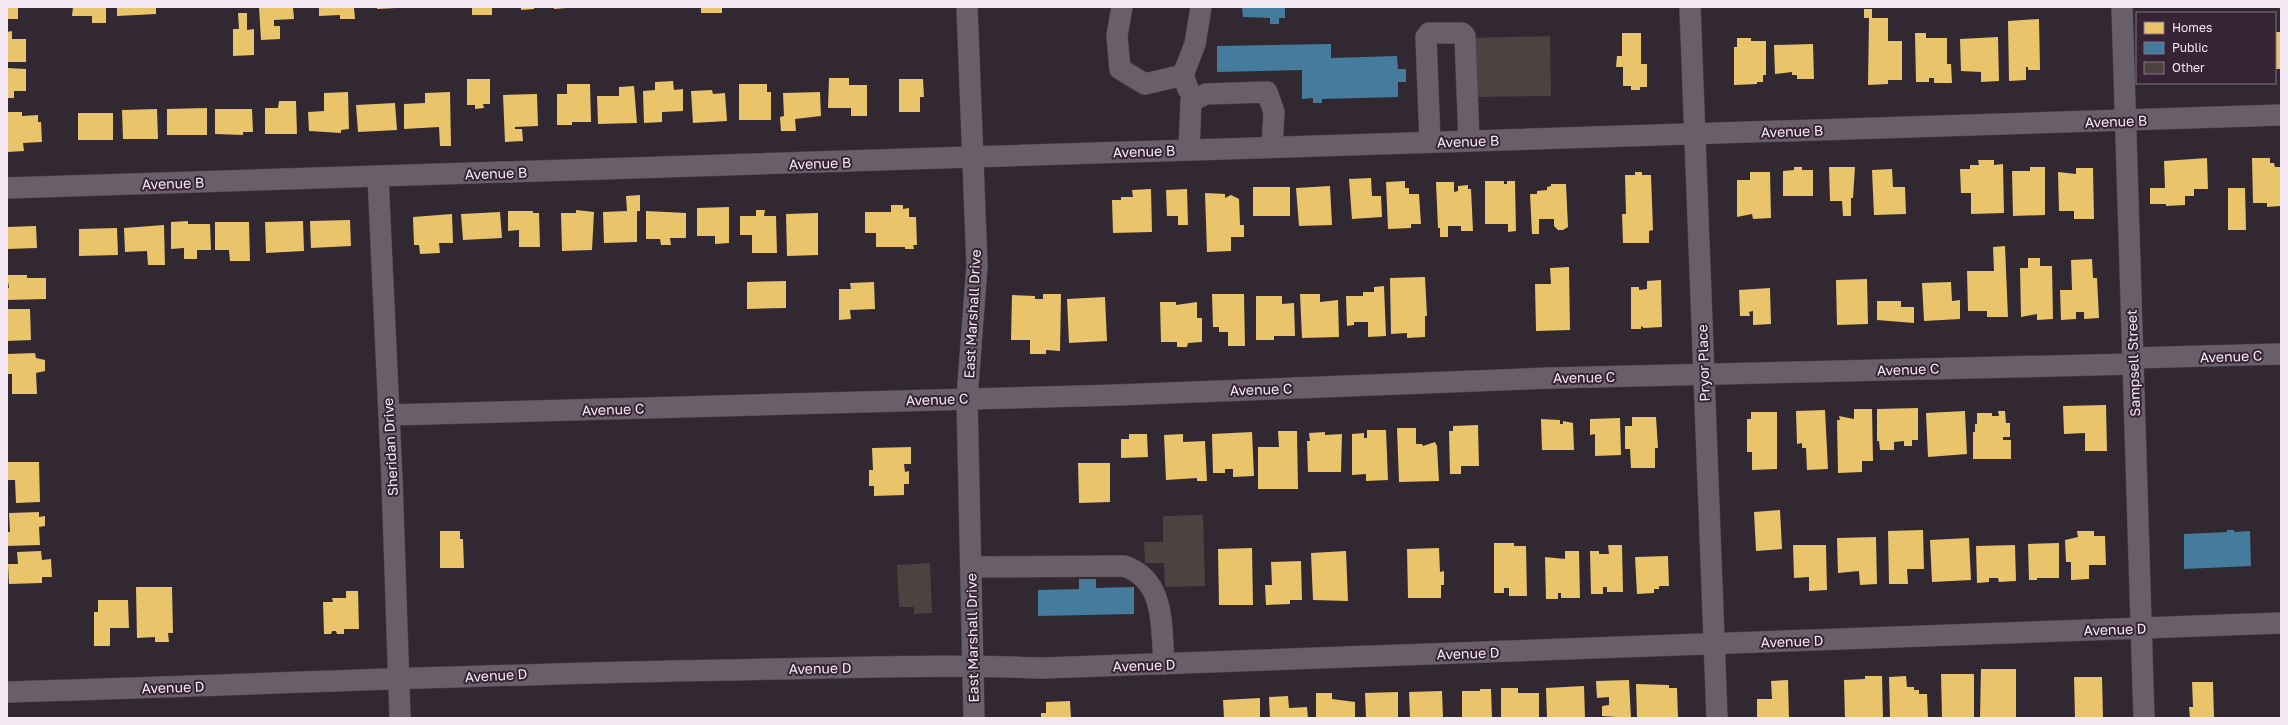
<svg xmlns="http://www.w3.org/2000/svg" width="2288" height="725" font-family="'Golos Text',sans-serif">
<rect width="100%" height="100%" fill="#322832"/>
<!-- homes -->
<g fill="#e9c46a">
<rect x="7" y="7" width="11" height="12"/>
<path d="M73,7H106V23H92V16H72Z"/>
<path d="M117,7H156V14L117,16Z"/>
<path d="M259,7H293L294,19L274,20V26H280V39L261,40Z"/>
<path d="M319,7H354L355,19H340V15L319,16Z"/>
<path d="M377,7H396V8L377,9Z"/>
<rect x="472" y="7" width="20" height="8"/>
<path d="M521,7H534V9L521,10Z"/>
<path d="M554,7H566V8L554,9Z"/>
<rect x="701" y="7" width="21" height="6"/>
<path d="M1864,9H1872V18H1888V41H1902V80H1888V84L1868,85L1869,18H1864Z"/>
<path d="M238,13H247V30L254,29V55L233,56V29H239Z"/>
<path d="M2039,19L2040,70H2028V67H2026V80L2009,81L2008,21Z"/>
<path d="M12,31V39H26V62H7V32Z"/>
<rect x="2275" y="32" width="6" height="37"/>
<path d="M1622,33H1641V64H1647V87H1640V90H1631V86H1623V67H1616L1617,56H1622Z"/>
<path d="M1915,33H1926V38H1947V64H1951L1952,83H1934V78H1929V82H1916Z"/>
<path d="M1998,37L1999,81L1981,82V72L1961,71L1960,39Z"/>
<path d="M1737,38H1751V41H1766V75H1763V82H1757V84L1734,85V47H1737Z"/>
<path d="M1813,44L1814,79H1797V75H1792V72L1775,74L1774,45Z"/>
<path d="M7,68L26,69V91H14V98H7Z"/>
<path d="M829,78H849V85H867V116H851V108H828Z"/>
<path d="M467,79H490V104H483L484,108L475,109V105H467Z"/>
<path d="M899,79H923L924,97H920V112H899Z"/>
<path d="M673,81L674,90L683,89V111L662,112V122L644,123L643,91L655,90V82Z"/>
<path d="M567,84H590L591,122H572V125H557V94H567Z"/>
<path d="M739,84H767V92H771V120H739Z"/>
<path d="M634,86L637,123L598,124L597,96H619V87Z"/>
<path d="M712,90L713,94L725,93L727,121L693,123L691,91Z"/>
<path d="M348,92L349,129L341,130V133L309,131L308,112L324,111V93Z"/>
<path d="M450,92L451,146H440L439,127L404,129V104L425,103V93Z"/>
<path d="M820,92L821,116L795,119L796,131H781L780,117L784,116L783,93Z"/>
<path d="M537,94L538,126L515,127V129H522L523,141L505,142L503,95Z"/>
<path d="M279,101H296L297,134H265V108H278Z"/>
<path d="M395,103L397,130L358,132L356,105Z"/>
<path d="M207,108V135H167V109Z"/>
<path d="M157,109L158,139H123L122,110Z"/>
<path d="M215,109H252L253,132H243V135L215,134Z"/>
<path d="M7,112H22V116L38,115V122H41L42,142L23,143L24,151L7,152Z"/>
<rect x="78" y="113" width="35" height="27"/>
<path d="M2207,158L2208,189H2194V196H2185V205L2166,206V204H2150V188H2165L2164,161Z"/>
<path d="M2252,158H2270V163H2274L2275,167H2281V206L2267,207V203H2253Z"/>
<path d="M1978,160H1994V165L2003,164L2004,213L1971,214V193H1961L1960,169H1970V165H1979Z"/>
<path d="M1794,167H1802V170H1813V196H1783V171L1794,170Z"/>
<path d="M1829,167H1855L1853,198H1851V216H1843L1842,201H1830Z"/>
<path d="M2030,167H2045V215L2013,216L2012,171H2030Z"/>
<path d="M2076,168H2093L2094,219H2074V211H2059L2058,172L2076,174Z"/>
<path d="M1892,169L1893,187H1905L1906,214L1874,215L1872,170Z"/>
<path d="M1635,172H1642V175H1651L1653,230L1649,231V243H1623L1622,214H1626L1625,175H1635Z"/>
<path d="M1750,172H1770L1771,218L1753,219L1752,214L1737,217V180H1750Z"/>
<path d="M1371,178L1372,196H1381L1382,217L1352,219L1349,179Z"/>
<path d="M1405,181V188H1409V194H1419L1421,224H1411V228L1388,229L1386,182Z"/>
<path d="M1485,181H1504V184H1507V181H1515L1516,231L1508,232V224H1485Z"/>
<path d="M1436,182H1454V192L1458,191V186L1468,185V189H1471L1473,231H1461V226H1448V237H1440V228H1438Z"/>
<path d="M1551,184H1566L1568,227L1563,230H1558L1554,226V219H1539V234H1532L1530,194H1537V191L1547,190V187L1551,186Z"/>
<path d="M1330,186L1332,225L1299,226L1296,188Z"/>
<rect x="1253" y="187" width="37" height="29"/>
<path d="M2228,188H2245L2246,230H2228Z"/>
<path d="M1151,189L1152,232L1113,233L1112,200H1121V197H1133L1132,190Z"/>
<path d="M1187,189L1188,225H1178V216H1167L1166,190Z"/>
<path d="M1205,193L1225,194V198L1231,195L1239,199L1240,225H1244V237H1231V251L1207,252Z"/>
<path d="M640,195V211H637V242L604,243L603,212L627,211L626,196Z"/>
<path d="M891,205H903V209L909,208V217H916L917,245H913L914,249H905V247H876V233H865V212H891Z"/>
<path d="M729,207V243L715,244V236H697V208Z"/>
<path d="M576,210L594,212L592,250L562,251L561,213H576Z"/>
<path d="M756,210H765L764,216H776L777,253H752V235H740V216H756Z"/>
<path d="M508,211H533V213H539L540,247H519V230L508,231Z"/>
<path d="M646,211L686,213V238H670L671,245H661L660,239H646Z"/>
<path d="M500,212L502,238L463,240L461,214Z"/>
<path d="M818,213V255L787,256L786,214Z"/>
<path d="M452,214L453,243H439L440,253L420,254L419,245H414L413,217Z"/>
<path d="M350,220L351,246L311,248L310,221Z"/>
<path d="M188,221V224H210L211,250H197V259H184V248L171,249V222Z"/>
<path d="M303,221L304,251L266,253L265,222Z"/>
<path d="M215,222H249L250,261H230L229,250H215Z"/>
<path d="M164,225L165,265H148L147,251L125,252L124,228Z"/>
<path d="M36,226L37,248L7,249V227Z"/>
<path d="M117,228L118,255L79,256V229Z"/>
<path d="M2005,246L2008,317H1987V311H1968L1967,271H1994L1993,247Z"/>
<path d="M2028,258H2040V266H2052L2053,319L2037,320V314L2021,317L2020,268H2028Z"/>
<path d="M2092,259L2093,278H2097L2099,318L2084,319V312H2076V319L2061,320L2060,290H2072L2071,260Z"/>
<path d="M1569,267L1570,330L1536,331L1535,284H1551L1550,268Z"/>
<path d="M7,275H27V278H46V299L7,300V288H9Z"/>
<path d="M1425,277L1427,316H1425V337L1407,338V333L1391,334L1390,278Z"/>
<path d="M1867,279L1868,324L1837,325L1836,280Z"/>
<path d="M1661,280L1662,327L1644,328L1641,326V329H1631V287H1639V290L1647,289V281Z"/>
<path d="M786,281V308L747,309V282Z"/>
<path d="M874,282L875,309L850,310L851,319L839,320V289H851L850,283Z"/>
<path d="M1951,282L1952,301L1960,300V319L1924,321L1922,283Z"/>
<path d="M1384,286L1386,336L1368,337V322H1354V325L1347,326L1346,296H1363V292H1374V287Z"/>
<path d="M1770,288L1771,324L1753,325V311L1749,312L1750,316H1740L1739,290Z"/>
<path d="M1043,294H1061L1060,351L1046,350V354H1030V340H1011L1012,295L1035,296V299H1043Z"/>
<path d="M1212,294H1244L1245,346H1228V332H1219V327H1213Z"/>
<path d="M1300,294H1320V302L1338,300L1339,337L1302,338Z"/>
<path d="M1256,296H1282V304L1294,303L1295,336H1274V340H1256Z"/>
<path d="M1105,297L1107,341L1069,343L1067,299Z"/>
<path d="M1877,301H1901V307H1914V323L1877,320Z"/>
<path d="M1160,302H1176V305L1197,302V318H1202V342L1188,343L1187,347H1177V342H1161Z"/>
<path d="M7,309H30L31,340L7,341Z"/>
<path d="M35,353L36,358L45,360V371L36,373L37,394H12V374H7V354Z"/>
<path d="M2106,405L2107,451H2085V433L2064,434L2063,406Z"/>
<path d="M1918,408V440H1912V446H1904V441L1894,442V450H1880L1879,441H1877V409Z"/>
<path d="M1854,409H1872L1873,461H1862V472L1838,473L1837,420H1840L1839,416L1854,419Z"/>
<path d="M1825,410L1828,469L1807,470L1806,448H1802V443L1797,444L1796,411Z"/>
<path d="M1965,411L1967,454L1928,457L1926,413Z"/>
<path d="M1998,411H2005L2006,423H2010V437H2003V440H2011V459H1973V432H1975V424H1977V413H1992V416H1999Z"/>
<path d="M1751,412H1777V469L1752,470V452H1747V419H1751Z"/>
<path d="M1632,417H1656L1658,448H1655V468H1631L1630,449H1625V426H1632Z"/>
<path d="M1620,418L1621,455L1595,456V434L1590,435V419Z"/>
<path d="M1541,419L1560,420V424H1563V421L1573,423L1574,450H1542Z"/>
<path d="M1478,425L1479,466H1461V474H1450L1449,431H1453V426Z"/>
<path d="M1397,428H1416V444H1422L1423,446L1435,442L1437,446L1439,481L1399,482Z"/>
<path d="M1367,430H1386L1388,480L1366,481V474L1352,475V434L1364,433V438H1367Z"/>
<path d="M1278,431H1297L1298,489H1258V447H1279Z"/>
<path d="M1252,432L1254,476L1233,477V469H1225V473H1213L1212,434Z"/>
<path d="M1325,432V435L1342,434L1341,472H1308L1307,441H1310L1309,433Z"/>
<path d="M1129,434H1147L1148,457L1121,458V439H1129Z"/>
<path d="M1183,434V442L1205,441L1207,481H1197V478L1166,480L1164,435Z"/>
<path d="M911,447V464H904L905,472L909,471V484H904V495L874,496V486H869V470H873L872,448Z"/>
<path d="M7,462H39L40,502L16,503L15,480H7Z"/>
<path d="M1078,463H1110V502L1079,503Z"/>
<path d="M1780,510L1782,549L1756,551L1754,512Z"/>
<path d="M39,512V517L45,516V526L39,527L40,545L7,546V532H10L9,513Z"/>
<path d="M1923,530L1924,569H1907L1908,584H1889L1888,531Z"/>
<path d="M440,531H460V539H463L464,568H440Z"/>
<path d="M2077,531H2094V536H2105L2106,565H2089V579L2071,580V562H2066L2065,540L2078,537Z"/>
<path d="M1876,537L1877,584L1860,585L1859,571L1838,573L1837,538Z"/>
<path d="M1969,538L1971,580L1932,582L1930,540Z"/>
<path d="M1494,543H1514V546H1526L1527,596H1509V588H1504V593H1494Z"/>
<path d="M2059,543V578H2037V580H2029L2028,544Z"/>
<path d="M1608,545H1622L1623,592H1607V587H1603V594H1591L1590,551H1599V554H1609Z"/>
<path d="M1793,545H1826L1827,590L1809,591V577L1794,578Z"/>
<path d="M2015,545L2016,581L1999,582L1998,578H1989V582L1977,583L1976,546Z"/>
<path d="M1252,548L1253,605H1219L1218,549Z"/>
<path d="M1439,548L1440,572L1444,571V585H1441V598H1408L1407,549Z"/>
<path d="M41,551L42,560L51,559L52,577H42V583L9,584L8,564H18L17,552Z"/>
<path d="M1346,551L1348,601L1313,600L1311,553Z"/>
<path d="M1565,551H1579L1580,598H1561V593H1558V599H1546L1545,557L1565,559Z"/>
<path d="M1668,556L1669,586H1659V589H1654V593L1637,594L1635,557Z"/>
<path d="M1301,561L1302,600H1290V604L1266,605L1265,585H1272L1271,562Z"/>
<path d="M136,587H172L173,633H168L169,642H155V637L137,638Z"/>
<path d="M346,591H358L359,629H344V634H337L336,631H332L331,634H324L323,602H333L332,598H346Z"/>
<path d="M98,600H128L129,628H110V646H94V612H98Z"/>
<path d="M1981,669H2016V718H1980Z"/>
<path d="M1941,674H1974V718H1942Z"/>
<path d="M1865,676H1882L1883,718H1845L1844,680L1865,679Z"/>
<path d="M1906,676L1907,687H1914V690H1919V694H1927L1928,718L1890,717L1889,677Z"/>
<path d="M2074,677H2102L2103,718H2075Z"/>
<path d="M1629,680L1631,718L1602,716V706L1609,705V697L1597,698L1596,681Z"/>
<path d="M1788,680L1789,718H1757V699H1772L1771,681Z"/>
<path d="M2192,682H2213L2214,718H2190L2189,707H2193Z"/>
<path d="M1636,684L1669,685V688H1677L1678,718H1637Z"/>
<path d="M1584,686L1585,718H1547L1546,688Z"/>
<path d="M1501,688H1518V693H1539V718H1501Z"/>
<path d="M1480,689H1491L1492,718H1462V691H1480Z"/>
<path d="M1442,691L1443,718H1410L1409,692Z"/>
<path d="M1398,692V718H1366L1365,693Z"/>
<path d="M1316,693H1332V699L1355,702V718H1316Z"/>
<path d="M1288,696L1289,708L1307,707L1308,718H1270L1269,697Z"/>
<path d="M1260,698V718H1224L1223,700Z"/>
<path d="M1070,701L1071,718H1041V713H1046V702Z"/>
</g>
<!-- public -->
<g fill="#457b9d">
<path d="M1242,7H1285V18H1279V24H1270V18L1243,17Z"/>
<path d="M1331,44V58L1397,56L1398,69H1406V82H1398V97L1322,99V103H1313V98L1302,99V70L1217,72V46Z"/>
<path d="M2227,530H2234V532L2250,531L2251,566L2184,569V534L2227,532Z"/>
<path d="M1079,579H1096V588L1134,587V614L1038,616V590L1079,589Z"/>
</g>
<!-- building -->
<g fill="#4e4240">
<path d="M1550,36L1551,96L1473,97L1472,38Z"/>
<path d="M1203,515L1205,586L1165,587L1164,563H1145L1144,542H1163V516Z"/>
<path d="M930,563L932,613L914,614V607H899L897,565Z"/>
</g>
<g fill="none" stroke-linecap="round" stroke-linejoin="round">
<defs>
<g id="minor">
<path d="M967,7L977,266L967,398L974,718"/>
<path d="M1122,7L1117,36L1120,69L1145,84L1183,75"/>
<path d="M1690,7L1717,718"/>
<path d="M2122,7L2144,718"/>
<path d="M1188,89L1183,75L1195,44L1201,7"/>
<path d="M1430,142L1426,37L1429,33H1462L1465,36L1469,141"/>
<path d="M1189,150L1191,101L1206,94L1267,92L1274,112L1272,147"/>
<path d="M378,177L392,480L400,718"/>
<path d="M7,188L2281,115"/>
<path d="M2132,358L2281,354"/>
<path d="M389,415L1117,395L1550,378L2133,364"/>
<path d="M971,567L1124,566C1166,580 1161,627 1164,664"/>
<path d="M7,692C247,685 486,674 726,670C832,668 937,664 1043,668L2281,623"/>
</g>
</defs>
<!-- minor casing -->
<use href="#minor" stroke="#4e454d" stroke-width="22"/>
<!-- minor -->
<use href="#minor" stroke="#685f68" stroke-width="21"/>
</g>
<g text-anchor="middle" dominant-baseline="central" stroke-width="4" stroke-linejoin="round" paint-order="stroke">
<!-- street labels -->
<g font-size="14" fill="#f4e8f3" stroke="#362436">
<text transform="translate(2116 121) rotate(-2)">Avenue B</text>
<text transform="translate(1792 131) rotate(-2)">Avenue B</text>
<text transform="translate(1468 141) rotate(-2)">Avenue B</text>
<text transform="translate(1144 151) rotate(-2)">Avenue B</text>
<text transform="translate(820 163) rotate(-2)">Avenue B</text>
<text transform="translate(496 173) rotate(-2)">Avenue B</text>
<text transform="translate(173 183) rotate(-2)">Avenue B</text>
<text transform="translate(972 314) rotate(-87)">East Marshall Drive</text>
<text transform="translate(2231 356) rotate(-2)">Avenue C</text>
<text transform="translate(1703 363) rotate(-92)">Pryor Place</text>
<text transform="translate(2133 363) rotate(-92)">Sampsell Street</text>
<text transform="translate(1908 369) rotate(-2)">Avenue C</text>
<text transform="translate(1584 377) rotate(-1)">Avenue C</text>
<text transform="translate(1261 389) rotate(-2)">Avenue C</text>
<text transform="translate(937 399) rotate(-2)">Avenue C</text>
<text transform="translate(613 409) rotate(-2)">Avenue C</text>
<text transform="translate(390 447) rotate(-93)">Sheridan Drive</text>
<text transform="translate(2115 629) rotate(-2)">Avenue D</text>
<text transform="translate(972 638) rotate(-91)">East Marshall Drive</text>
<text transform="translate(1792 641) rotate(-2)">Avenue D</text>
<text transform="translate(1468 653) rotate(-2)">Avenue D</text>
<text transform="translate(1144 665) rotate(-2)">Avenue D</text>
<text transform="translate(820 668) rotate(-1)">Avenue D</text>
<text transform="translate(496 675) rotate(-3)">Avenue D</text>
<text transform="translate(173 687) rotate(-2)">Avenue D</text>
</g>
</g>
<!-- border -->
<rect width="2288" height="725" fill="none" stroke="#f4e8f3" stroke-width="16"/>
<!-- legend -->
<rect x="2136" y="12" width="140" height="72" fill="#362436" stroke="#827282"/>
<rect x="2144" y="22" width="20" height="12" fill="#e9c46a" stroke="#827282"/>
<text x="2172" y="32" font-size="12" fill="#f4e8f3">Homes</text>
<rect x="2144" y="42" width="20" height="12" fill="#457b9d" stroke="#827282"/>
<text x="2172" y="52" font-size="12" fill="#f4e8f3">Public</text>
<rect x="2144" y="62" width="20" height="12" fill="#4e4240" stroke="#827282"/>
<text x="2172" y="72" font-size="12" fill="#f4e8f3">Other</text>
</svg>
